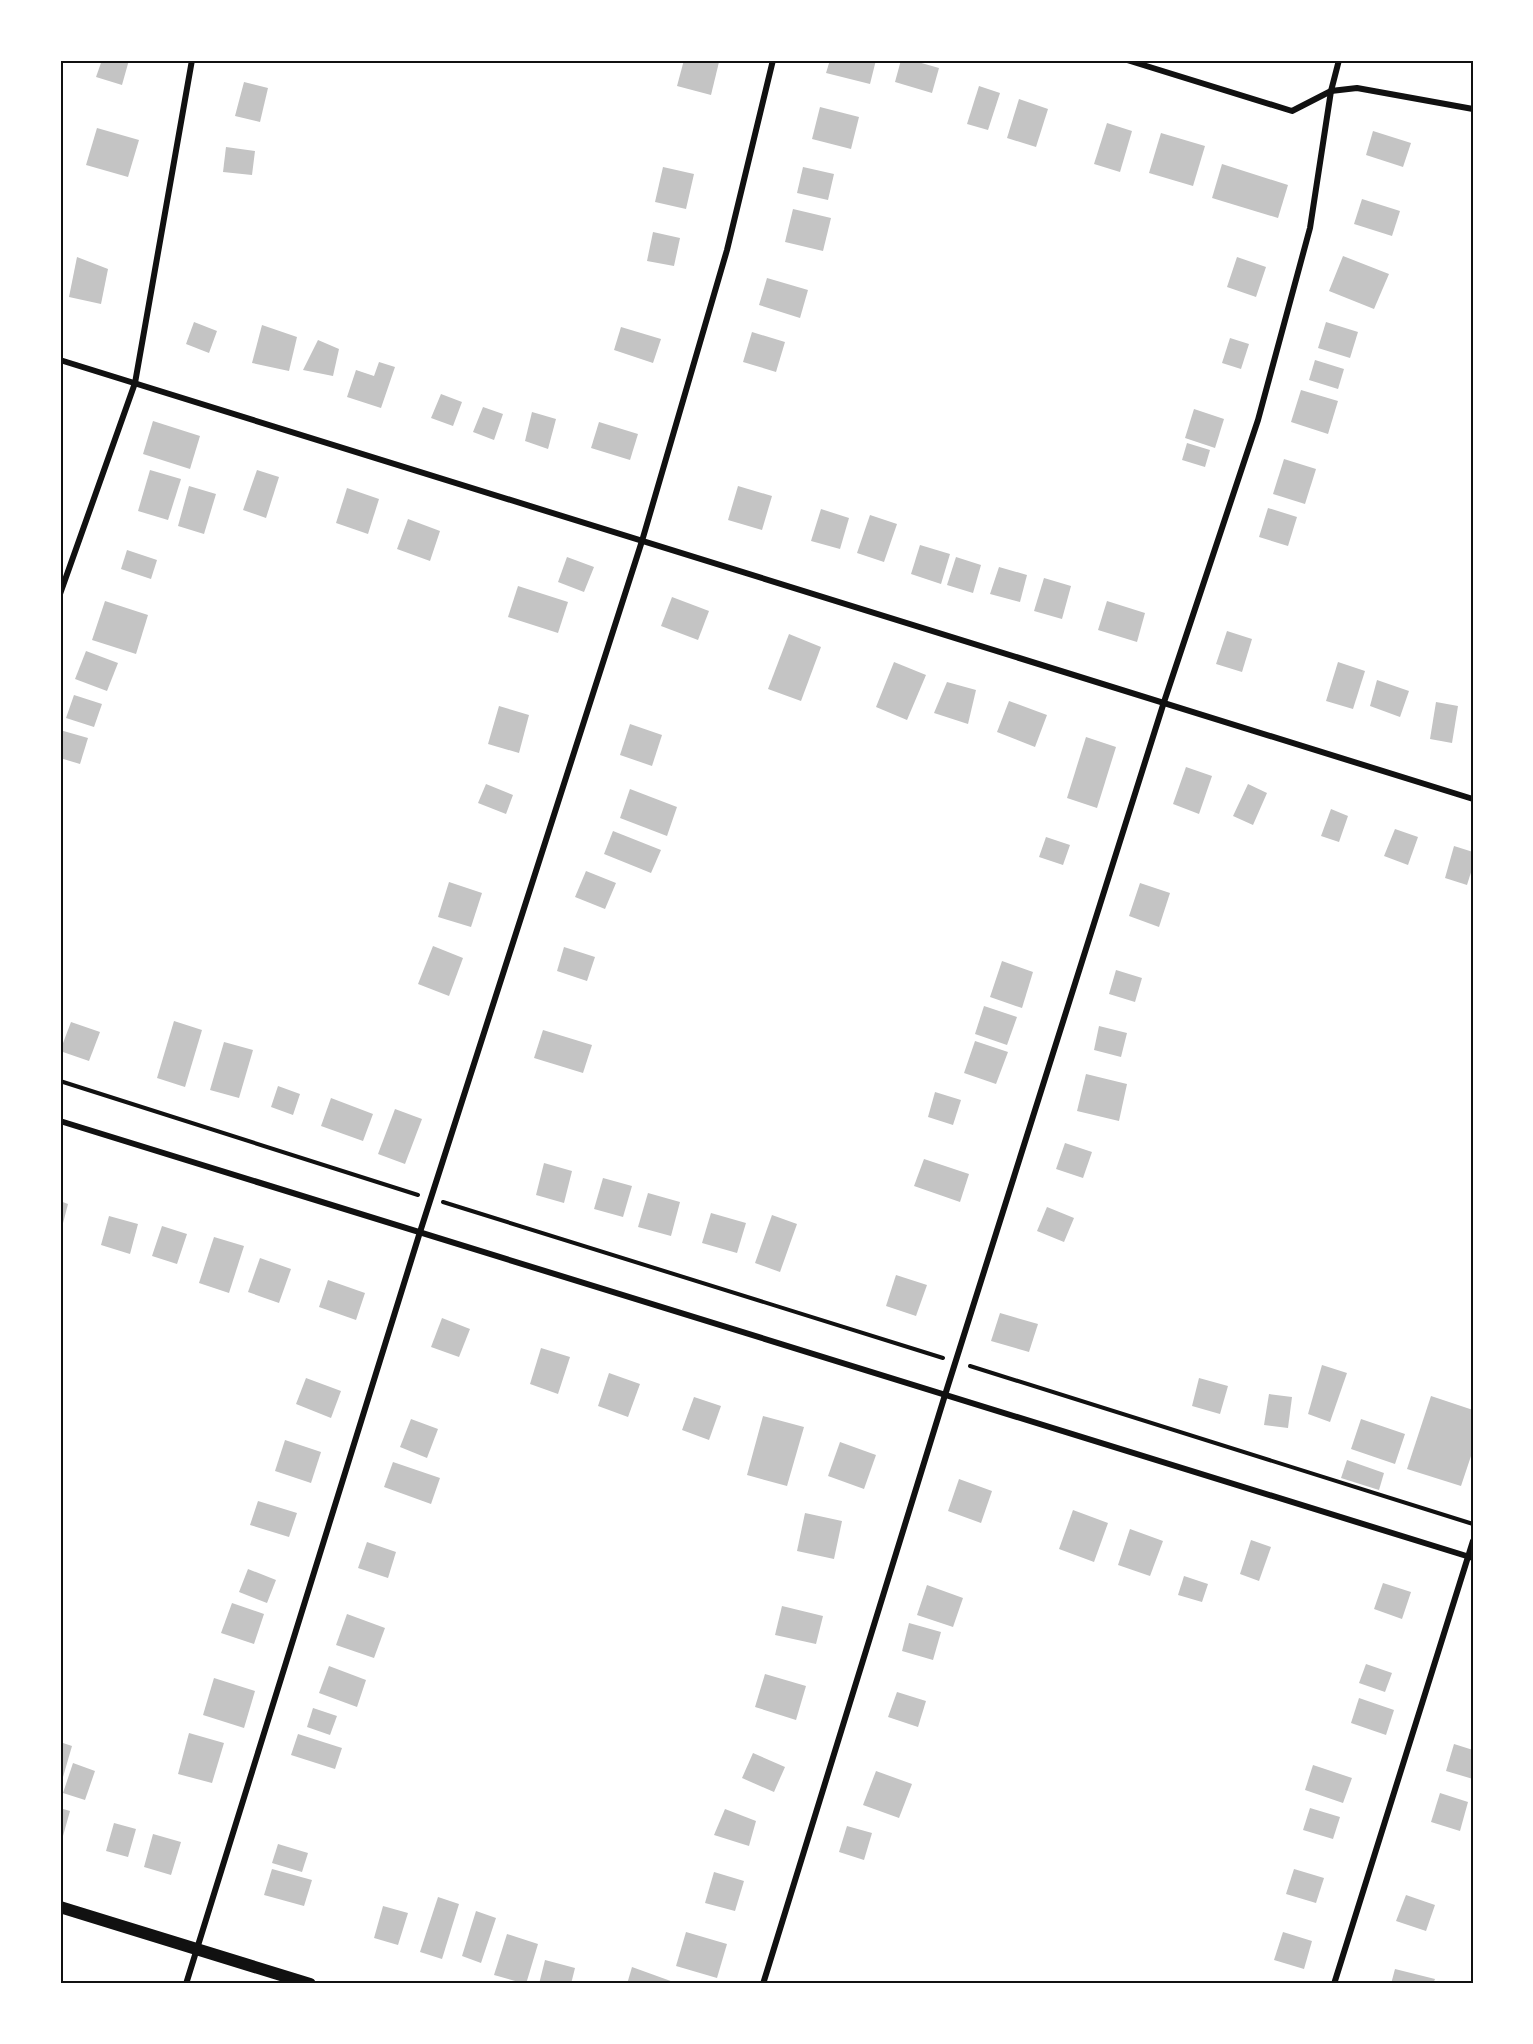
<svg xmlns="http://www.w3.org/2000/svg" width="1533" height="2044" font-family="'Alegreya Sans',sans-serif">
<rect width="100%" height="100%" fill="#fff"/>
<!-- building -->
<g fill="#c4c4c4">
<path d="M102,60H129L122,85L96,77Z"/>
<path d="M684,60L719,62L711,95L677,86Z"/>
<path d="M830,60H876L870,84L826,73Z"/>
<path d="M901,60H911L939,68L932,93L895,82Z"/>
<path d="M244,82L268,88L260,122L235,116Z"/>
<path d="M979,86L1000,93L988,130L967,124Z"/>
<path d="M1019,99L1048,109L1036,147L1007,138Z"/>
<path d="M820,107L859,117L851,149L812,139Z"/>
<path d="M1107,123L1132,131L1120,172L1094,164Z"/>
<path d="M97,128L139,140L128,177L86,165Z"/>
<path d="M1373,131L1411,143L1403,167L1366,155Z"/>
<path d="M1161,133L1205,146L1193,186L1149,173Z"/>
<path d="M226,147L255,151L252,175L223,172Z"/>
<path d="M1222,164L1288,185L1278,218L1212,198Z"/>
<path d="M663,167L694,174L686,209L655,202Z"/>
<path d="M803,167L834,174L828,200L797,193Z"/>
<path d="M1362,199L1400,211L1392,236L1354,224Z"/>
<path d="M793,209L831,218L823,251L785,242Z"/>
<path d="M653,232L680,238L674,266L647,261Z"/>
<path d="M1343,256L1389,274L1374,309L1329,291Z"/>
<path d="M77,257L108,269L101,304L69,297Z"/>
<path d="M1237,257L1266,267L1256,297L1227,287Z"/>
<path d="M767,278L808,290L800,318L759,305Z"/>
<path d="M194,322L217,331L209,353L186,344Z"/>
<path d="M1326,322L1358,332L1350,358L1318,348Z"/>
<path d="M262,325L297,337L289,371L252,363Z"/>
<path d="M621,327L661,339L653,363L614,350Z"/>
<path d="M752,332L785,342L776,372L743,362Z"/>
<path d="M1230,338L1249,344L1241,369L1222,363Z"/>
<path d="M318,340L339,349L333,376L303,370Z"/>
<path d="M1315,360L1344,369L1338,389L1309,380Z"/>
<path d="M379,362L395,367L381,408L347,397L356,370L374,376Z"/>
<path d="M1301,390L1338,401L1328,434L1291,422Z"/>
<path d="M441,394L462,402L453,426L431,418Z"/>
<path d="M483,407L503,414L494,440L473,432Z"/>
<path d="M1194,409L1224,419L1215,448L1185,438Z"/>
<path d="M532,412L556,419L548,449L525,441Z"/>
<path d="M153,421L200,436L190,469L143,454Z"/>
<path d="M599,422L638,434L630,460L591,448Z"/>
<path d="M1187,443L1210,450L1205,467L1182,460Z"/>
<path d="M1284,459L1316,469L1305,504L1273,494Z"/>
<path d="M150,470L181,479L168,520L138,511Z"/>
<path d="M257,470L279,477L266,518L243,510Z"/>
<path d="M189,486L216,494L204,534L178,526Z"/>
<path d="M738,486L772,496L762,530L728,520Z"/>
<path d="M347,488L379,499L368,534L336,523Z"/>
<path d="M1268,508L1297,517L1288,546L1259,537Z"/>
<path d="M821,509L849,518L840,549L811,541Z"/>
<path d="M870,515L897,524L884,562L857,553Z"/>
<path d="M408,519L440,531L430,561L397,549Z"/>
<path d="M920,545L950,554L941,584L911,574Z"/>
<path d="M127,550L157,560L151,579L121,569Z"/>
<path d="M567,557L594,567L584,592L558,582Z"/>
<path d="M956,557L981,565L973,593L947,585Z"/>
<path d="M999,567L1027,575L1020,602L990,594Z"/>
<path d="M1044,578L1071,586L1062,619L1034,611Z"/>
<path d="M518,586L568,602L558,633L508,617Z"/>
<path d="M672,597L709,611L698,640L661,626Z"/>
<path d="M105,601L148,615L136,654L92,640Z"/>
<path d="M1107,601L1145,613L1137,642L1098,630Z"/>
<path d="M1227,631L1252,639L1242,672L1216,664Z"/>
<path d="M789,634L821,647L801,701L768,689Z"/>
<path d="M86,651L118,663L107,691L75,679Z"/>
<path d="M894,662L926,675L907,720L876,707Z"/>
<path d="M1338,662L1365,671L1353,709L1326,701Z"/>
<path d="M1377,680L1409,691L1400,717L1370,706Z"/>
<path d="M947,682L976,690L968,724L934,713Z"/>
<path d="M74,695L102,704L94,727L66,718Z"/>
<path d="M1009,701L1047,715L1035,747L997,732Z"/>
<path d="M1436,702L1458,706L1452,743L1430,739Z"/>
<path d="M499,706L529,715L519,753L488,744Z"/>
<path d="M630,724L662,735L652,766L620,755Z"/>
<path d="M60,730L88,738L80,764L60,758Z"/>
<path d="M1086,737L1116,747L1097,808L1067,798Z"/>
<path d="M1186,767L1212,776L1199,814L1173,804Z"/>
<path d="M486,784L513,795L506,814L478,803Z"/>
<path d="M1248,784L1267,793L1253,825L1233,816Z"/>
<path d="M630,789L677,807L667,836L620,818Z"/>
<path d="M1331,809L1348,816L1339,842L1321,836Z"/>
<path d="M1395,829L1418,837L1408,865L1384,856Z"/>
<path d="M613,831L661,850L651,873L604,854Z"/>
<path d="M1046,837L1070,845L1063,865L1039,857Z"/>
<path d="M1454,846L1473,852V866L1467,885L1445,878Z"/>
<path d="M586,871L616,883L605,909L575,897Z"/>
<path d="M449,882L482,893L471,927L438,917Z"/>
<path d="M1140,883L1170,893L1159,927L1129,916Z"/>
<path d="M433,946L463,958L449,996L418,984Z"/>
<path d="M564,947L595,957L587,981L557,971Z"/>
<path d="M1002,961L1033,972L1022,1008L990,997Z"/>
<path d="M1116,970L1142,978L1135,1002L1109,994Z"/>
<path d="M984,1006L1017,1017L1007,1045L975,1034Z"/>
<path d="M174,1021L202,1030L185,1087L157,1078Z"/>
<path d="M71,1022L100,1032L89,1061L60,1051Z"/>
<path d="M1099,1026L1127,1033L1121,1057L1094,1050Z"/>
<path d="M543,1030L592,1045L583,1073L534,1058Z"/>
<path d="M975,1041L1008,1052L996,1084L964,1073Z"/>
<path d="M224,1042L253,1050L239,1098L210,1090Z"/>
<path d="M1086,1074L1127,1084L1119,1121L1077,1111Z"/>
<path d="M278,1086L300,1094L293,1115L271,1107Z"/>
<path d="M935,1092L961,1100L953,1125L928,1117Z"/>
<path d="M331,1098L373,1114L363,1141L321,1126Z"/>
<path d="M395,1109L422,1119L405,1164L378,1154Z"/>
<path d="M1065,1143L1092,1152L1083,1178L1056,1169Z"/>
<path d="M924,1159L969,1174L960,1202L914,1186Z"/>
<path d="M544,1163L572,1171L564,1203L536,1195Z"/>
<path d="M603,1178L632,1186L623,1217L594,1209Z"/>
<path d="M648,1193L680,1202L671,1236L638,1227Z"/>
<path d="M60,1201L68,1204L61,1231H60Z"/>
<path d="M1047,1207L1074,1218L1064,1242L1037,1231Z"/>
<path d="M711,1213L746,1223L737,1253L702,1243Z"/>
<path d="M772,1215L797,1224L780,1272L755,1263Z"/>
<path d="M109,1216L138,1224L130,1254L101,1245Z"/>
<path d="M162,1226L187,1234L177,1264L152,1256Z"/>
<path d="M214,1237L244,1246L229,1293L199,1283Z"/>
<path d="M260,1258L291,1269L279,1303L248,1292Z"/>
<path d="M896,1275L927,1285L916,1316L886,1306Z"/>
<path d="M328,1280L365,1293L356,1320L319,1307Z"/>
<path d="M1000,1313L1038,1324L1029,1352L991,1341Z"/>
<path d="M442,1318L470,1329L459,1357L431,1347Z"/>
<path d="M541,1348L570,1357L558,1394L530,1384Z"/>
<path d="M1322,1365L1347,1373L1330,1422L1308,1414Z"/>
<path d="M609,1373L640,1384L628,1417L598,1406Z"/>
<path d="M306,1378L341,1391L331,1418L296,1404Z"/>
<path d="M1199,1378L1228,1386L1220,1414L1192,1406Z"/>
<path d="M1269,1394L1292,1397L1288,1428L1264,1425Z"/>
<path d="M1431,1396L1473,1410V1450L1461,1486L1407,1469Z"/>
<path d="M694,1397L721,1406L709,1440L682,1430Z"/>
<path d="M763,1416L804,1427L787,1486L747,1475Z"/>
<path d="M411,1419L438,1429L427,1458L400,1447Z"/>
<path d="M1361,1419L1405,1434L1395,1464L1351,1449Z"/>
<path d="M285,1440L321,1452L311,1483L275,1471Z"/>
<path d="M840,1442L876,1455L864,1489L828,1476Z"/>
<path d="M1347,1460L1384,1473L1379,1490L1341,1478Z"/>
<path d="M393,1462L440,1478L431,1504L384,1487Z"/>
<path d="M959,1479L992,1491L981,1523L948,1511Z"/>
<path d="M258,1501L297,1513L289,1537L250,1525Z"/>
<path d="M1073,1510L1108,1523L1094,1562L1059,1549Z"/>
<path d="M805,1513L842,1521L834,1559L797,1551Z"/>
<path d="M1130,1529L1163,1541L1150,1576L1118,1565Z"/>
<path d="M1251,1540L1271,1547L1259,1581L1240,1574Z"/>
<path d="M367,1542L396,1552L388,1578L358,1568Z"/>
<path d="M248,1569L276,1580L267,1603L239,1592Z"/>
<path d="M1184,1576L1208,1584L1202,1602L1178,1595Z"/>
<path d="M1383,1583L1411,1592L1402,1619L1374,1609Z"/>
<path d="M927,1585L963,1598L953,1627L917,1615Z"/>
<path d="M232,1603L264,1614L254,1644L221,1633Z"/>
<path d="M782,1606L823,1616L816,1644L775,1635Z"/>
<path d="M347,1614L385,1628L374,1658L336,1645Z"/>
<path d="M909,1623L941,1632L933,1660L902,1651Z"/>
<path d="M1366,1664L1392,1673L1385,1692L1359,1683Z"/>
<path d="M329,1666L366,1680L357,1707L319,1693Z"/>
<path d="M765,1674L806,1686L796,1720L755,1707Z"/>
<path d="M214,1678L255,1691L244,1728L203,1715Z"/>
<path d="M897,1692L926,1701L918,1727L888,1717Z"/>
<path d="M1359,1698L1394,1710L1386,1735L1351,1723Z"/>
<path d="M313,1708L337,1716L330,1735L307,1727Z"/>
<path d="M189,1733L224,1743L212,1783L178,1774Z"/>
<path d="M298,1734L342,1748L335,1769L291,1755Z"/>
<path d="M60,1742L72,1746L61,1784H60Z"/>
<path d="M1454,1744L1473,1750V1779L1446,1771Z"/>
<path d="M753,1753L785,1767L774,1792L742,1778Z"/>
<path d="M73,1763L95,1771L85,1800L63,1793Z"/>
<path d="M1313,1765L1352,1778L1343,1803L1305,1790Z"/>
<path d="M876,1771L912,1784L899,1818L863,1805Z"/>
<path d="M1440,1793L1468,1802L1460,1831L1431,1822Z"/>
<path d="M60,1808L70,1811L61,1843H60Z"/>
<path d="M1310,1808L1340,1817L1333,1839L1303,1830Z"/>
<path d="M725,1809L756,1821L749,1846L714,1835Z"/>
<path d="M114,1823L136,1829L128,1857L106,1851Z"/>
<path d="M847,1826L872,1833L864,1860L839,1852Z"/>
<path d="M153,1834L181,1842L171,1875L144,1867Z"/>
<path d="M278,1844L308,1853L302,1872L272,1863Z"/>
<path d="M272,1869L312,1880L304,1906L264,1895Z"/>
<path d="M1294,1869L1324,1878L1316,1903L1286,1894Z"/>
<path d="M714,1872L744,1881L735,1911L705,1903Z"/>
<path d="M1406,1895L1435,1905L1426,1931L1396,1921Z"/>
<path d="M438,1897L459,1904L442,1959L420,1952Z"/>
<path d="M383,1906L408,1913L398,1945L374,1938Z"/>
<path d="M476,1911L496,1918L481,1963L462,1956Z"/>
<path d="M686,1932L727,1944L717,1978L676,1966Z"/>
<path d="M1283,1932L1312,1941L1304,1969L1274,1960Z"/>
<path d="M507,1934L538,1944L526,1984L494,1975Z"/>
<path d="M545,1960L575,1968L571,1984H539Z"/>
<path d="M632,1967L679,1984H627Z"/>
<path d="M1395,1969L1435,1979L1433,1984H1391Z"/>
</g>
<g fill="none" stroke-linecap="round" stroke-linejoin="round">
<!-- path -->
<g stroke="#111" stroke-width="4">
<path d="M60,1081L418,1195"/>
<path d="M443,1202L943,1358"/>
<path d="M970,1366L1473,1524"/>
</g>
<!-- minor -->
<g stroke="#111" stroke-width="6">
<path d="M1127,60L1292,111L1331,91L1357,88L1473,109"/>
<path d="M60,360L1473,799"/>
<path d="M60,594L135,383L192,60"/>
<path d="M60,1121L1473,1558"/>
<path d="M186,1984L420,1232L642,541L727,250L773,60"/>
<path d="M763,1984L945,1395L1164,702L1258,420L1310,228L1331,91L1339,60"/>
<path d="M1334,1984L1473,1541"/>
</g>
<!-- secondary -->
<path stroke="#111" stroke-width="12" d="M60,1907L310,1984"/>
</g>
<!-- border -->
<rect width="1533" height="2044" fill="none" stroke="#ffffff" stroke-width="123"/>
<rect x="62" y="62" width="1410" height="1920" fill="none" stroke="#111" stroke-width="2"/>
</svg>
